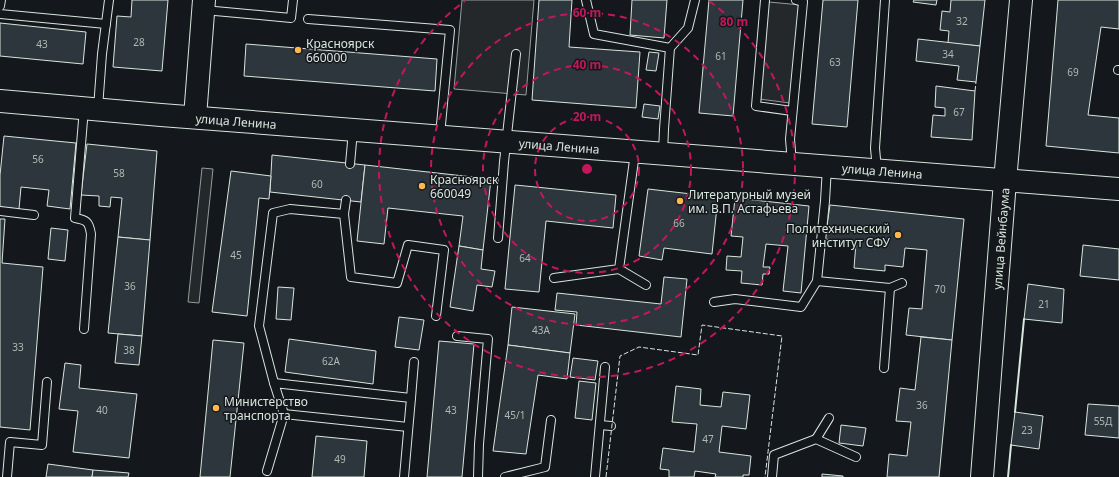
<svg xmlns="http://www.w3.org/2000/svg" width="1119" height="477" font-family="'Noto Sans',sans-serif">
<rect width="100%" height="100%" fill="#14181c"/>
<!-- parking -->
<g fill="#24282b" stroke="#939e99">
<path d="M462,0H534L526,95L454,89Z"/>
<path d="M769,2L801,5L790,103L759,99Z"/>
<path d="M202,168L213,169L199,303L188,302Z"/>
</g>
<!-- building -->
<g fill="#2c363c" stroke="#d8e6dc">
<path d="M132,0H168L162,71L113,67L117,16L131,17Z"/>
<path d="M539,0H572L569,47L640,52L636,108L532,100Z"/>
<path d="M632,0H667L664,38L630,35Z"/>
<path d="M709,0H743L733,116L699,113Z"/>
<path d="M823,0H858L847,127L812,124Z"/>
<path d="M914,0H937L936,5L913,2Z"/>
<path d="M951,0H985L980,46L948,43L949,31L940,30L942,11L950,12Z"/>
<path d="M1058,0H1119V29L1101,27L1088,115L1119,118V153L1046,146Z"/>
<path d="M0,23L86,32L83,64L0,56Z"/>
<path d="M918,39L980,46L976,82L957,80L959,66L916,61Z"/>
<path d="M246,44L437,59L435,91L244,76Z"/>
<path d="M649,52L659,53L656,71L646,70Z"/>
<path d="M936,86L975,91L972,140L931,137L933,115L945,116V108L935,107Z"/>
<path d="M644,104L660,106L658,119L642,117Z"/>
<path d="M4,136L76,143L70,209L47,206L49,190L21,187L19,209L0,207V175Z"/>
<path d="M87,144L157,151L150,240L118,237L122,198L111,197L110,207L99,206V196L81,195Z"/>
<path d="M272,155L365,165L361,202L270,192Z"/>
<path d="M365,165L491,179L483,250L459,246L463,216L388,208L384,244L357,241Z"/>
<path d="M231,171L271,176L269,199L259,198L247,316L212,312Z"/>
<path d="M515,185L616,195L613,228L546,221L539,292L505,289Z"/>
<path d="M648,189L718,197L712,254L664,248L662,260L639,256Z"/>
<path d="M735,198L809,206L801,293L783,291L788,246L766,244L763,267H770L769,274H763L762,285L741,283L742,271L726,270L727,256L741,257L743,237L731,236Z"/>
<path d="M830,205L964,219L952,340L906,335L909,308L922,309L927,250L905,248L903,267L885,265V271L854,268L856,243L825,239Z"/>
<path d="M0,219H5L2,263L43,267L30,430L0,427Z"/>
<path d="M51,228L68,230L65,261L48,259Z"/>
<path d="M118,237L150,240L142,336L108,333Z"/>
<path d="M1083,245L1119,249V280L1080,276Z"/>
<path d="M459,246L483,250L481,269L495,271L492,287L477,285L473,311L450,307Z"/>
<path d="M664,277L687,279L681,337L576,325L577,312L555,310L557,293L661,304Z"/>
<path d="M1028,284L1064,289L1062,323L1024,319Z"/>
<path d="M278,287L294,288L291,320L276,319Z"/>
<path d="M512,307L575,314L570,353L508,345Z"/>
<path d="M399,317L424,320L419,350L395,347Z"/>
<path d="M118,334L142,336L139,365L115,363Z"/>
<path d="M921,337L952,340L939,477H887L889,454L907,456L911,422L896,421L900,388L915,390Z"/>
<path d="M289,339L376,351L373,384L285,372Z"/>
<path d="M213,340L244,343L230,477H200Z"/>
<path d="M439,341L474,344L462,477H427Z"/>
<path d="M508,345L570,353L567,379L538,375L526,454L493,451Z"/>
<path d="M573,358L598,361L595,380L570,377Z"/>
<path d="M65,363L81,365L79,388L137,394L129,458L73,452L78,411L59,409Z"/>
<path d="M579,381L596,383L592,420L575,418Z"/>
<path d="M676,386L701,389L700,405L721,407L723,392L750,395L746,429L722,426L719,452L751,456L749,475H743V477H715L716,474L695,471L694,477H669V470L660,469L663,448L694,452L697,424L672,422Z"/>
<path d="M1088,404L1119,406V438L1085,435Z"/>
<path d="M1015,412L1043,416L1039,449L1011,445Z"/>
<path d="M841,425L866,428L863,446L839,443Z"/>
<path d="M316,436L367,441L364,477H312Z"/>
<path d="M48,464L93,470L92,477H46Z"/>
<path d="M93,470L129,473L128,477H92Z"/>
<path d="M822,474L843,476V477H822Z"/>
</g>
<g fill="none" stroke-linecap="round" stroke-linejoin="round">
<defs>
<g id="service">
<path d="M586,0L594,34L670,48"/>
<path d="M765,0L756,106L792,111"/>
<path d="M0,6L1,0"/>
<path d="M204,10L291,18L293,0"/>
<path d="M0,14L106,24"/>
<path d="M308,19L450,30L440,135"/>
<path d="M1118,70H1119"/>
<path d="M84,108L75,218C87,220 89,222 91,234L84,329"/>
<path d="M98,108L102,54L109,0"/>
<path d="M663,153L664,129L670,48L688,28L695,0"/>
<path d="M792,163L790,139L803,2L796,0"/>
<path d="M350,164L353,131"/>
<path d="M827,167L825,201L817,281L890,288L902,283"/>
<path d="M877,170L875,148L885,0"/>
<path d="M0,211L34,215"/>
<path d="M344,214L346,200"/>
<path d="M498,238L504,162L516,54"/>
<path d="M619,269L646,285"/>
<path d="M554,278L619,269L635,153"/>
<path d="M714,302L735,299L801,307L817,281"/>
<path d="M457,336L488,339L479,444L478,477"/>
<path d="M884,368L890,288"/>
<path d="M274,383L259,326L273,213L290,209L344,214L351,277L397,283L408,245L444,250L436,316"/>
<path d="M411,398L414,362"/>
<path d="M284,414L408,427"/>
<path d="M600,425L611,426"/>
<path d="M816,439L829,418"/>
<path d="M267,471L284,414L274,383L411,398L404,477"/>
<path d="M7,477L10,442L42,445L47,382"/>
<path d="M505,477L545,467L551,420"/>
<path d="M595,477L605,367"/>
<path d="M772,477L774,455L816,439L856,457"/>
</g>
<g id="primary">
<path id="s1" d="M0,101L161,115L1119,189"/>
<path d="M195,117L204,0"/>
</g>
<g id="trunk">
<path id="s2" d="M982,477L1005,181L1021,0"/>
</g>
</defs>
<!-- service casing -->
<use href="#service" stroke="#d8e6dc" stroke-width="10"/>
<!-- primary casing -->
<use href="#primary" stroke="#d8e6dc" stroke-width="24"/>
<!-- trunk casing -->
<use href="#trunk" stroke="#d8e6dc" stroke-width="24"/>
<!-- service -->
<use href="#service" stroke="#14181c" stroke-width="8"/>
<!-- primary -->
<use href="#primary" stroke="#14181c" stroke-width="22"/>
<!-- trunk -->
<use href="#trunk" stroke="#14181c" stroke-width="22"/>
<!-- fence -->
<g stroke="#d8e6dc" stroke-width="1" stroke-dasharray="5 2" stroke-linecap="butt">
<path d="M975,91L976,82"/>
<path d="M606,477L620,356L639,347L698,355L702,325L782,336L765,477"/>
</g>
<!-- wall -->
<g stroke="#d8e6dc" stroke-width="2">
<path d="M1015,412L1024,319"/>
<path d="M1008,477L1011,445"/>
</g>
</g>
<!-- distance rings -->
<g fill="none" stroke="#c2185b" stroke-width="2" stroke-dasharray="7 5">
<circle cx="587" cy="169" r="52"/>
<circle cx="587" cy="169" r="104"/>
<circle cx="587" cy="169" r="156"/>
<path d="M709 1A208 208 0 1 1 465 1"/>
</g>
<!-- markers -->
<g fill="#ffb74d" stroke="#14181c" stroke-width="1.5">
<circle cx="298" cy="50" r="4"/>
<circle cx="422" cy="186" r="4"/>
<circle cx="680" cy="201" r="4"/>
<circle cx="898" cy="235" r="4"/>
<circle cx="216" cy="408" r="4"/>
</g>
<g text-anchor="middle" dominant-baseline="central" stroke-width="3" stroke-linejoin="round" paint-order="stroke">
<!-- number labels -->
<g font-size="10" fill="#adbab4">
<text x="962" y="21">32</text>
<text x="139" y="42">28</text>
<text x="42" y="44">43</text>
<text x="948" y="54">34</text>
<text x="721" y="56">61</text>
<text x="835" y="62">63</text>
<text x="1073" y="72">69</text>
<text x="959" y="112">67</text>
<text x="38" y="159">56</text>
<text x="119" y="173">58</text>
<text x="317" y="184">60</text>
<text x="679" y="223">66</text>
<text x="236" y="255">45</text>
<text x="525" y="258">64</text>
<text x="130" y="286">36</text>
<text x="940" y="289">70</text>
<text x="1044" y="304">21</text>
<text x="541" y="330">43А</text>
<text x="18" y="347">33</text>
<text x="129" y="350">38</text>
<text x="331" y="361">62А</text>
<text x="922" y="405">36</text>
<text x="102" y="410">40</text>
<text x="451" y="410">43</text>
<text x="515" y="415">45/1</text>
<text x="1103" y="421">55Д</text>
<text x="1027" y="430">23</text>
<text x="708" y="439">47</text>
<text x="340" y="459">49</text>
</g>
<!-- poi labels -->
<g font-size="12" fill="#d8e6dc" stroke="#14181c" text-anchor="start">
<text x="306" y="43">Красноярск<tspan x="306" dy="14">660000</tspan></text>
<text x="430" y="179">Красноярск<tspan x="430" dy="14">660049</tspan></text>
<text x="688" y="194">Литературный музей<tspan x="688" dy="14">им. В.П. Астафьева</tspan></text>
<text x="890" y="228" text-anchor="end">Политехнический<tspan x="890" dy="14">институт СФУ</tspan></text>
<text x="224" y="401">Министерство<tspan x="224" dy="14">транспорта</tspan></text>
</g>
<!-- street labels -->
<g font-size="12" fill="#d8e6dc" stroke="#14181c">
<text stroke="none"><textPath href="#s1" startOffset="237">улица Ленина</textPath></text>
<text stroke="none"><textPath href="#s1" startOffset="561">улица Ленина</textPath></text>
<text stroke="none"><textPath href="#s1" startOffset="885">улица Ленина</textPath></text>
<text stroke="none"><textPath href="#s2" startOffset="239">улица Вейнбаума</textPath></text>
</g>
</g>
<circle cx="587" cy="169" r="6" fill="#c2185b" stroke="#14181c" stroke-width="2"/>
<g font-size="12" text-anchor="middle" font-weight="bold" fill="#c2185b" stroke="#14181c" stroke-width="3" stroke-linejoin="round" paint-order="stroke">
<text x="587" y="17">60 m</text>
<text x="734" y="26">80 m</text>
<text x="587" y="69">40 m</text>
<text x="587" y="121">20 m</text>
</g>
</svg>
